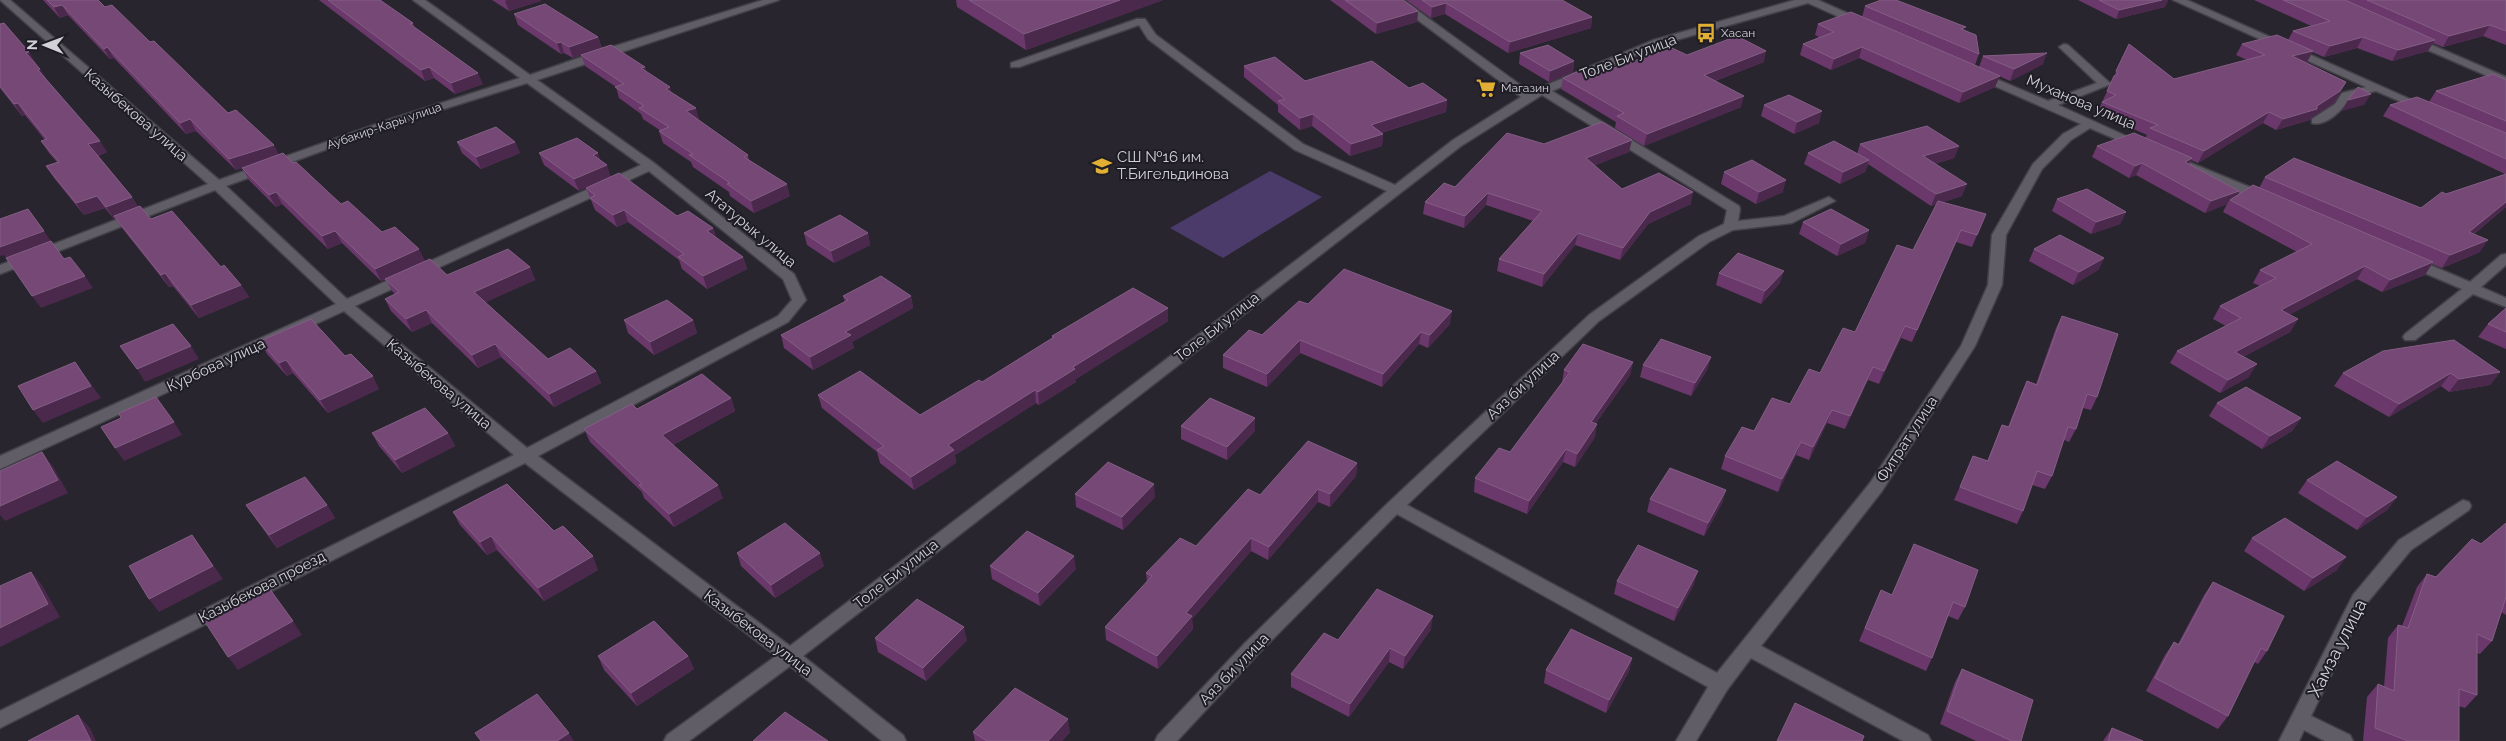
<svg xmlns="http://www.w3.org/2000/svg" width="2506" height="741" font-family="Raleway,sans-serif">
<rect width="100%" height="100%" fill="#28252e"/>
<!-- green -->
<path fill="#4a3b6b" d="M1270,171L1322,197L1223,258L1170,228Z"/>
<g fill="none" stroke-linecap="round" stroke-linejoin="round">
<defs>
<g id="minor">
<path d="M0,0H10L219,180L388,120L520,78L413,0H425L530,75L599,51L763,0H779L537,80L654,163L794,274L806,300L788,322L538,456L790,646L1387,191L1295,150L1148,39L1139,25L1019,67H1011V63L1137,19H1145L1156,35L1303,144L1395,185L1453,140L1521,97L1391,0H1403L1530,92L1654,40L1795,0H1818L1865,21V25H1857L1808,3L1662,44L1552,91L1739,206L1740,209L1738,221L1784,216L1829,197L1835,201L1792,223L1733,230L1709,242L1599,321L1407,505L1717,673L1870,483L1961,346L1988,285L1992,235L2033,164L2063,134L2081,124L1974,77V73H1982L2048,101L2097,83L2059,47L2064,44L2068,45L2111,84L2058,105L2146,145L2140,149L2136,148L2090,128L2071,140L2042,169L2006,235L2002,285L1975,346L1882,491L1761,646L1928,735L1931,741H1903L1751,658L1727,690L1696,741H1676L1708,687L1397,514L1259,653L1177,741H1155L1158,735L1245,643L1389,502L1589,315L1699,236L1724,224L1727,210L1542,95L1461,146L803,656L903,735L906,741H882L790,666L689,741H664L667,735L776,656L525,463L0,728V711L514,455L344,311L0,469V456L336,304L215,190L0,274V265L208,184ZM527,83L641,165L347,299L226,186L396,124ZM649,171L783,279L792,300L778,316L527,448L355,306Z"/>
<path d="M2173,0H2187L2430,108L2428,110H2420L2376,91L2350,97C2344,109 2326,127 2312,123V119L2335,104L2342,93L2366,87Z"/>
<path d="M2411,36L2506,77V84L2407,41V37Z"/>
<path d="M2186,161L2269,195L2270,198L2264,202L2259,201L2182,168L2180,165L2182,162Z"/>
<path d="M2506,254V265L2481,287L2506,298V307L2473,294L2415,340H2405L2403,337L2405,334L2462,289L2406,265L2404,262L2406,259H2416L2470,282L2501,255Z"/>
<path d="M2463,500L2469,502L2471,506L2469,510L2411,550L2366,604L2311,716L2350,735L2353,741H2325L2304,730L2299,741H2279L2353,595L2399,540Z"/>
</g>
</defs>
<!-- minor casing -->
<use href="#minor" stroke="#434148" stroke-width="3"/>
<!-- minor -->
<use href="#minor" fill="#605d67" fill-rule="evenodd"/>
</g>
<!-- wall -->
<g fill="#6a386a">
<path d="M43,0H98L105,7L150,42L228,113L279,155L293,163L341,204L425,261L447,275L530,267L535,280L485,302L548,359L596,371L601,383L554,407L501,357L478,368L432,323L412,332L391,311L385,299L395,294L392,291L386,279L381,281L342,243L328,249L282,204L276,207L249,180L242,168L236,170L196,131L186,134L114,58L110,59L68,15L60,18Z"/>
<path d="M319,0H380L413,23L414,27L483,84L455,94L434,78L425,81Z"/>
<path d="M492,0H541V1L509,11Z"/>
<path d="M956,0H1163L1026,50L957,7Z"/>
<path d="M1330,0H1403L1418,11L1417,22L1376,34Z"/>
<path d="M1406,0H1562L1592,17L1591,28L1508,53L1445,14L1431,18Z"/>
<path d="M2078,0H2168L2165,7L2116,19Z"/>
<path d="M2254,0H2506V45L2483,36L2443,47L2433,43L2428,51L2392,61L2357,48L2324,57L2312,52L2307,62H2305L2346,82L2334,103L2312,117L2310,120L2276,130L2263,123L2198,163L2191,160L2189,164L2239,191L2235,196L2259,188L2265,177L2421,208L2446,194L2506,174V207L2474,234L2480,252L2442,268L2432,264L2425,275L2382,292L2357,279L2289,315L2298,319L2290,332L2243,357L2249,377L2220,393L2170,363L2177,351L2226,326L2213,319L2220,306L2260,286L2253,283L2260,270L2297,252L2223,212L2227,204L2205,213L2136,175L2129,178L2092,157L2097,146L2145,138L2147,135L2097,113L2129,44L2174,79L2247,60L2236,55L2242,44L2288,40L2293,31L2311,26Z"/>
<path d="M1865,6L1965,30L1979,54L1975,65L1979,67L1983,56L2043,64L2010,81L1999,76L1995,87L1959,103L1859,58L1831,70L1800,55L1803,44L1819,37L1815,35L1818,24L1862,17Z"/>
<path d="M514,14L598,37L602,48L645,67L646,72L671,92L699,119L697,120L748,155L749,160L790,196L754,213L730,196L729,192L693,167L691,162L663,143L659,131H661L643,119L641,114L619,98L616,87L585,66L581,55L573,58L564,53L561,54L518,25Z"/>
<path d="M0,24L36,63H35L47,80L107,152L98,156L132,197L138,207L151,219L221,267L241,285L249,297L199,318L173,286L169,287L122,228L115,218L114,219L105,208L84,215L54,178L46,166L57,162L49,153L41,141L45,140L25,115L22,116L0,88Z"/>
<path d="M1520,53L1574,61L1573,72L1549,82L1519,64Z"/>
<path d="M1687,55L1764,62L1715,81L1741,107L1644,146L1615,128L1616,122L1561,89L1563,78L1596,74Z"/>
<path d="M1244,66L1305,81L1409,88L1447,100L1446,112L1381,133L1383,134L1382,146L1350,156L1312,126L1300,130L1278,112V105L1244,77Z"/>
<path d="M2506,80V174H2505L2383,116L2390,105L2429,102L2436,91Z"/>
<path d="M1764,105L1819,123L1794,134L1761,116Z"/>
<path d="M577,138L579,191L544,165L539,153Z"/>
<path d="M457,142H515L520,153L481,169L462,153Z"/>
<path d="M1544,144L1629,152L1594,165L1622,189L1691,204L1648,224L1620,260L1575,245L1542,287L1497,271L1499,259L1533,221L1486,205L1464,228L1423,214L1425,202Z"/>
<path d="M1860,144L1959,146L1954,158L1934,164L1962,196L1943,202L1986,214L1972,247L1956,242L1912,342L1901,338L1879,384L1868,380L1845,429L1827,423L1809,460L1796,455L1778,492L1721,469L1725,456L1754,431L1790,404L1820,373L1855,332L1913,250L1937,204L1931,206L1868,164L1865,172L1840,184L1804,164L1808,153L1857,154Z"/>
<path d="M1724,172L1783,192L1756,204L1721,184Z"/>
<path d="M586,188L677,216L713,228L716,237L743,257L747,269L707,289L682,269L679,260L628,222L617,227L595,210Z"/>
<path d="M2057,199L2126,212L2120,224L2091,234L2052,211Z"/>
<path d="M1803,222L1869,230L1865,243L1837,256L1799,234Z"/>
<path d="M804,233H868L870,245L834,263L807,245Z"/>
<path d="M2034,249L2104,258L2098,270L2073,285L2029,261Z"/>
<path d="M1719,273L1780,283L1761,304L1716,285Z"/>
<path d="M843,296H911L913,308L852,342L854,348L813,370L784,348L781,335L845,302Z"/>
<path d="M1308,304L1450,324L1428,348L1419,344L1382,387L1300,353L1267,387L1223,368V355L1262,335Z"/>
<path d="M1168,308V321L1076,379V382L1039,405L1036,403L955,455L956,463L914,490L880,463L877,452L822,408L818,395L920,415L982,382L1052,339V336Z"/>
<path d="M2506,308V349L2478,337L2488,324Z"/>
<path d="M2062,316L2097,397L2091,410L2083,408L2076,429L2069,442L2064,440L2052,476L2045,489L2032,485L2023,511L2017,524L1954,500L1973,456L1987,461L2002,425L2008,427L2021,394L2027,381L2036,384L2056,328Z"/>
<path d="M624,320H693L697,333L654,355L628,333Z"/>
<path d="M260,341L345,356L379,389L328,413L293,373L287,376L267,354Z"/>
<path d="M1711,357L1707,370L1691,396L1640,377L1643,365Z"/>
<path d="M1633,362L1630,375L1596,423L1595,437L1575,467L1563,462L1527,514L1474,492L1475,478L1510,452L1562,383L1564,370Z"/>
<path d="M2500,372L2490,385L2449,392L2441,386L2389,417L2334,386L2343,373Z"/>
<path d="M731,398L735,411L673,445L723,498L674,527L644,498L642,492L590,442L584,429L637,409Z"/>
<path d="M2217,403L2301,418L2292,431L2262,449L2209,416Z"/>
<path d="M1181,426L1255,431L1227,460L1181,439Z"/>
<path d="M372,433H448L455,446L402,473L379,446Z"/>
<path d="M1357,463L1356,476L1330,507L1318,502L1268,560L1251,551L1192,619L1193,629L1158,669L1106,640L1105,627L1147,582L1146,573L1196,546Z"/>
<path d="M2307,480L2397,497L2387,510L2357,530L2298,493Z"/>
<path d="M1726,490L1722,503L1704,536L1647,512L1650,499Z"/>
<path d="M1075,494L1155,497L1123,530L1076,507Z"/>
<path d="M246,505H327L335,518L277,548L255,518Z"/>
<path d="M453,512L554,531L598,570L544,601L497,550L487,555L460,525Z"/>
<path d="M2506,523V615L2501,612L2492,641L2480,654L2477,653V695L2465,708L2459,706V741H2363L2367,697L2378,684L2384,687L2388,638L2398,625L2402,626L2417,587L2427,574L2436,577L2481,544Z"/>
<path d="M2252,538L2337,570L2304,591L2244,551Z"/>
<path d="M1914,544L1965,607L1958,620L1948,616L1932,658L1926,671L1859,641L1881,590L1892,595Z"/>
<path d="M737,553L824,566L775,598L741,566Z"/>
<path d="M990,566L1076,569L1040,606L992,579Z"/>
<path d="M1617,581L1694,584L1674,621L1614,594Z"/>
<path d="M2213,582L2267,651L2258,664L2254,662L2228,716L2218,729L2146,691L2165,655L2174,642L2178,644L2204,595Z"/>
<path d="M1431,629L1403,669L1389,662L1349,717L1291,687V674L1338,640Z"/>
<path d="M875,638L967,640L926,681L878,652Z"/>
<path d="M598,656H688L694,669L637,706L604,670Z"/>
<path d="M1632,658L1629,671L1606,713L1544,683L1546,670Z"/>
<path d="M1962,669L2021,741H1976L1940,724L1955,682Z"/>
<path d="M2112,728L2143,741H2103Z"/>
<path d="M973,732H1070L1062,741H975Z"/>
</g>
<!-- shaded-wall -->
<g fill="#4b294d">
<path d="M507,0H541V1L509,11L505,1Z"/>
<path d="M1120,0H1163L1026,50L1024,34Z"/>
<path d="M2162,0H2168L2165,7L2116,19L2119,10Z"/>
<path d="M1446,3L1445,14L1431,18L1432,7Z"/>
<path d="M62,5L68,15L60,18L54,7Z"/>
<path d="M1418,11L1417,22L1376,34L1377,23Z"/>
<path d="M1592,17L1591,28L1508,53L1510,42Z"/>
<path d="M2490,25L2483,36L2443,47L2449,36Z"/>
<path d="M598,37L602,48L573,58L569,47Z"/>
<path d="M2363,37L2357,48L2324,57L2330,46Z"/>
<path d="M2435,40L2428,51L2392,61L2398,50Z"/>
<path d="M561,42L564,53L561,54L557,43Z"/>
<path d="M107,47L114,58L110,59L104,49Z"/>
<path d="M1862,47L1859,58L1831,70L1834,59Z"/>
<path d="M1766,51L1764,62L1701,86L1704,75Z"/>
<path d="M2313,51L2307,62L2286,68L2292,56Z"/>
<path d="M29,52L36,63L33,64L26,53Z"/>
<path d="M2047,53L2043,64L2010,81L2014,69Z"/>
<path d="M1574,61L1573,72L1549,82L1550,71Z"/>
<path d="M429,67L434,78L425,81L421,70Z"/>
<path d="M645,67L648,78L641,68Z"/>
<path d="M40,69L47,80L38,70Z"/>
<path d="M478,73L483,84L455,94L451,83Z"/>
<path d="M2000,76L1995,87L1959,103L1963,92Z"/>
<path d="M2346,82L2334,103L2312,117L2310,120L2276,130L2283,119L2317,106Z"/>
<path d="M670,87L673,98L666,89Z"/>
<path d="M2371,94L2364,105L2342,111L2348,100Z"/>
<path d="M1744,96L1741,107L1644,146L1647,134Z"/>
<path d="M1447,100L1446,112L1370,136L1371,125Z"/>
<path d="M18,103L25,115L22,116L14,104Z"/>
<path d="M696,108L699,119L689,123L686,111Z"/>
<path d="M1822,111L1819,123L1794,134L1797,122Z"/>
<path d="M2269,112L2263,123L2198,163L2204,151Z"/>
<path d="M1313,114L1312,126L1300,130V118Z"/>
<path d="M190,119L196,131L186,134L180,123Z"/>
<path d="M1383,134L1382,146L1350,156L1351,144Z"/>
<path d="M1632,140L1629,152L1584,170L1586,158Z"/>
<path d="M100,141L107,152L96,156L88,144Z"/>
<path d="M515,142L520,153L481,169L476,157Z"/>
<path d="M274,145L280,156L236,170L229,159Z"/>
<path d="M1959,146L1954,158L1918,168L1923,156Z"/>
<path d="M598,153L602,165L593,155Z"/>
<path d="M2192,158L2186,170L2185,162Z"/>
<path d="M1869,160L1865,172L1840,184L1843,172Z"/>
<path d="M2142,163L2136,175L2129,178L2135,166Z"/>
<path d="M607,165L611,177L579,191L574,179Z"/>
<path d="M1786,180L1783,192L1756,204L1759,192Z"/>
<path d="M787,184L790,196L754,213L751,201Z"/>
<path d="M1967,184L1962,196L1931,206L1936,194Z"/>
<path d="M2239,191L2233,202L2230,200L2227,204L2205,213L2211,201Z"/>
<path d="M276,192L282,204L276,207L269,195Z"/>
<path d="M1693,192L1691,204L1648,224L1620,260L1623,248L1650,212Z"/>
<path d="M1488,193L1486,205L1464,228L1465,216Z"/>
<path d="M97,196L105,208L84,215L76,203Z"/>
<path d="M132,197L139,209L114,219L106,207Z"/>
<path d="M2506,202V207L2461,244L2469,232Z"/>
<path d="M624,210L628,222L617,227L613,215Z"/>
<path d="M2126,212L2120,224L2091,234L2096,222Z"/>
<path d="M713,228L717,241L707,231Z"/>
<path d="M1869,230L1865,243L1837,256L1841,244Z"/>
<path d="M1961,230L1956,242L1912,342L1917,330Z"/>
<path d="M44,231L52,243L7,260L4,255L0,256V247Z"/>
<path d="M335,231L342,243L328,249L322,236Z"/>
<path d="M868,233L870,245L834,263L831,251Z"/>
<path d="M1578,233L1575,245L1542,287L1544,274Z"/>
<path d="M2488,240L2480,252L2442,268L2450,255Z"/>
<path d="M419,249L425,261L381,281L375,269Z"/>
<path d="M743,257L747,269L707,289L703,276Z"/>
<path d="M2104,258L2098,270L2073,285L2079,272Z"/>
<path d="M2433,262L2425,275L2382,292L2390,280Z"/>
<path d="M2365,266L2357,279L2274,323L2281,310Z"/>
<path d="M530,267L535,280L480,305L474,292Z"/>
<path d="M1784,271L1780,283L1761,304L1765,291Z"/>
<path d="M165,273L173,286L169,287L161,275Z"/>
<path d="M85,276L93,288L41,308L32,296Z"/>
<path d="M241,285L249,297L199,318L191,305Z"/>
<path d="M911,296L913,308L852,342L854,348L813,370L810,357L845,332Z"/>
<path d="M1168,308V321L1076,379V382L1039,405L1038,392L1073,367Z"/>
<path d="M426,310L432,323L412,332L406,319Z"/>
<path d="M1452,311L1450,324L1428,348L1430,335Z"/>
<path d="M2298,319L2290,332L2228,365L2235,352Z"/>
<path d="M693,320L697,333L654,355L650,342Z"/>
<path d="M1905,326L1901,338L1879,384L1884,371Z"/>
<path d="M1421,332L1419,344L1382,387L1383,374Z"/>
<path d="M1300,340V353L1267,387V374Z"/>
<path d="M495,344L501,357L478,368L472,355Z"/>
<path d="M191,346L199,359L145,382L137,369Z"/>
<path d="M1711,357L1707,370L1691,396L1695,383Z"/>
<path d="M286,360L293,373L287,376L279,363Z"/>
<path d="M75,362L101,398L43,423L33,410Z"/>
<path d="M1633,362L1630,375L1588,434L1591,422Z"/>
<path d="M2257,364L2249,377L2220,393L2228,380Z"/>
<path d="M1873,367L1868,380L1845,429L1850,416Z"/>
<path d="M596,371L601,383L554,407L549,394Z"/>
<path d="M2500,372L2490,385L2449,392L2459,379Z"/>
<path d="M2451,373L2441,386L2389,417L2399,404Z"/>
<path d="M373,376L379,389L328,413L320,400Z"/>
<path d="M1035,390L1036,403L955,455L956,463L914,490L911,477L948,445Z"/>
<path d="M731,398L735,411L667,448L662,435Z"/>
<path d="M1832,410L1827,423L1809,460L1813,447Z"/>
<path d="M1255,418V431L1227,460V447Z"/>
<path d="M2301,418L2292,431L2262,449L2270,436Z"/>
<path d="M174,422L182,435L124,461L115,448Z"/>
<path d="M1597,424L1595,437L1575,467L1577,454Z"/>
<path d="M448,433L455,446L402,473L395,460Z"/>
<path d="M1801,442L1796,455L1778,492L1782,479Z"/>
<path d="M1566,449L1563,462L1527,514L1529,501Z"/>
<path d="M42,452L52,465L68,493L5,521L0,515V506Z"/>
<path d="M1357,463L1356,476L1330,507V494Z"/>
<path d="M1154,484L1155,497L1123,530L1122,517Z"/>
<path d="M718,485L723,498L674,527L669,514Z"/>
<path d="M1318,489V502L1268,560L1269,547Z"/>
<path d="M1726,490L1722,503L1704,536L1708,523Z"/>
<path d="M2397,497L2387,510L2357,530L2367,517Z"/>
<path d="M327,505L335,518L277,548L269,535Z"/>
<path d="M192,535L223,579L159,612L149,599Z"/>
<path d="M491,536L497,550L487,555L480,542Z"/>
<path d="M1251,538V551L1192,619L1193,629L1158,669L1157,656L1186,613Z"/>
<path d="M820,553L824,566L775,598L771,585Z"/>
<path d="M593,556L598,570L544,601L538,588Z"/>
<path d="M1074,556L1076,569L1040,606L1038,593Z"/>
<path d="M2346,557L2337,570L2304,591L2313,578Z"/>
<path d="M1698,571L1694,584L1674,621L1678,608Z"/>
<path d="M31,572L42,585L60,617L0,647V628Z"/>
<path d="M1433,616L1431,629L1403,669L1405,656Z"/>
<path d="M293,621L302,635L238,670L228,657Z"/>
<path d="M964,627L967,640L926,681L923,668Z"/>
<path d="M1390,648L1389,662L1349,717L1350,704Z"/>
<path d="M688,656L694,669L637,706L631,693Z"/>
<path d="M1632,658L1629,671L1606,713L1609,700Z"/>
<path d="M78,715L90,728L96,741H91Z"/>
<path d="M1068,719L1070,732L1062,741H1048Z"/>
<path d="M569,733L574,741H557Z"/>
</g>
<!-- building -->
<g fill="#754876" stroke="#845e85">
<path d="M47,0H98L105,7L112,5L150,42L154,41L228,113L236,110L274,145L229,159L190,119L180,123L107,47L104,49L62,5L54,7Z"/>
<path d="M328,0H380L413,23L410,24L478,73L451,83L429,67L421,70Z"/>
<path d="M969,0H1120L1024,34Z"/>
<path d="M1345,0H1403L1418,11L1377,23Z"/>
<path d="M1422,0H1562L1592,17L1510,42L1446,3L1432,7Z"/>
<path d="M1881,0H1896L1966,27L1961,29L1976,35L1979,54L1865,6Z"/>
<path d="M2099,0H2162L2119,10Z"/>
<path d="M2283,0H2345L2435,40L2398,50L2363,37L2330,46L2293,31L2330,21Z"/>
<path d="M2367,0H2506V31L2490,25L2449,36Z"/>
<path d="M545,4L598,37L569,47L561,42L557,43L514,14Z"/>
<path d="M1851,12L2000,76L1963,92L1862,47L1834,59L1803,44L1834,32L1818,24Z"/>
<path d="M4,23L29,52L26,53L40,69L38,70L100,141L88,144L132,197L106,207L97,196L76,203L46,166L59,162L41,141L47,139L18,103L14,104L0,86V24Z"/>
<path d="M2277,35L2313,51L2292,56L2346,82L2340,91L2317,106V109L2283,119L2269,112L2204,151L2150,128L2158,125L2102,102L2116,95L2107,91L2114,76L2118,74L2116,71L2129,44L2174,79L2265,55L2242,44Z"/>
<path d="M1737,36L1766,51L1704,75L1744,96L1647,134L1617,116L1624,113L1563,78L1586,68L1596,74L1672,48L1687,55Z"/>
<path d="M611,45L645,67L641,68L670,87L666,89L696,108L686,111L748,155L744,157L787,184L751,201L727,184L730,183L689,155L693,154L659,131L669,127L639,108L644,106L615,87L624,84L581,55Z"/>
<path d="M1548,45L1574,61L1550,71L1520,53Z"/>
<path d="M2047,53L2014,69L1983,56Z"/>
<path d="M1275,57L1305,81L1372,61L1409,88L1423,83L1447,100L1371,125L1383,134L1351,144L1313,114L1300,118L1278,101L1285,99L1244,66Z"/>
<path d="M2493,74L2506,80V121L2436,91Z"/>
<path d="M2358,87L2371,94L2348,100Z"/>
<path d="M1789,95L1822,111L1797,122L1764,105Z"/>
<path d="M2417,97L2506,133V159L2390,105Z"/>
<path d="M1602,122L1632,140L1586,158L1622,189L1659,173L1693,192L1650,212L1623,248L1578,233L1544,274L1499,259L1542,211L1488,193L1465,216L1425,202L1444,183L1455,187L1507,133L1544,144Z"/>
<path d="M1927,126L1959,146L1923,156L1967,184L1936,194L1860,144Z"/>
<path d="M496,127L515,142L476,157L457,142Z"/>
<path d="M2134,133L2192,158L2185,162L2239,191L2211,201L2142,163L2135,166L2097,146Z"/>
<path d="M577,138L598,153L593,155L607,165L574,179L539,153Z"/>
<path d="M1834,141L1869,160L1843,172L1808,153Z"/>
<path d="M283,153L293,163L296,162L341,204L348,201L382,232L395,227L419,249L375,269L335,231L322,236L276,192L269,195L242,168Z"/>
<path d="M2294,158L2421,208L2442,192L2446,194L2506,174V202L2469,232L2488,240L2450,255L2265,177Z"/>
<path d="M1752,160L1786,180L1759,192L1724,172Z"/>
<path d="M619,173L677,216L688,211L713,228L707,231L743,257L703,276L678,257L684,254L624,210L613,215L590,198L595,195L586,188Z"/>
<path d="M2253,185L2433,262L2390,280L2365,266L2281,310L2298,319L2235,352L2257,364L2228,380L2177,351L2241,318L2220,306L2276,278L2260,270L2312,244L2230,200Z"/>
<path d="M2087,189L2126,212L2096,222L2057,199Z"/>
<path d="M1938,201L1986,214L1977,235L1961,230L1917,330L1905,326L1884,371L1873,367L1850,416L1832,410L1813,447L1801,442L1782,479L1725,456L1742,427L1754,431L1772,398L1790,404L1809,369L1820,373L1843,328L1855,332L1897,245L1913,250Z"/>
<path d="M140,206L151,219L172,211L221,267L224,265L241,285L191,305L165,273L161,275L114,216Z"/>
<path d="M28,209L44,231L0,247V219Z"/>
<path d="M1831,209L1869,230L1841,244L1803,222Z"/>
<path d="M840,215L868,233L831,251L804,233Z"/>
<path d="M2060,235L2104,258L2079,272L2034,249Z"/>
<path d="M51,241L64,259L70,257L85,276L32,296L6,258Z"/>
<path d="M508,249L530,267L474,292L548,359L570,348L596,371L549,394L495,344L472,355L426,310L406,319L385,299L399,292L385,279L430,259L447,275Z"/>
<path d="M1738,253L1784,271L1765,291L1719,273Z"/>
<path d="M1344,269L1452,311L1430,335L1421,332L1383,374L1300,340L1267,374L1223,355L1249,330L1262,335L1299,301L1308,304Z"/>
<path d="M881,276L911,296L845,332L851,335L810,357L781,335L848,300L843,296Z"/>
<path d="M1133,288L1168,308L1073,367L1075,369L1038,392L1035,390L948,445L954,450L911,477L877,450L884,446L818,395L860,371L920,415L979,380L982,382L1054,337L1052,336Z"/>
<path d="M667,300L693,320L650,342L624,320Z"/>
<path d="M2506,308V332L2488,324Z"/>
<path d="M2062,316L2118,334L2097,397L2087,394L2076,429L2068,427L2052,476L2037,471L2023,511L1960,487L1973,456L1988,461L2002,425L2009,427L2027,381L2037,385Z"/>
<path d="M311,319L345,356L351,354L373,376L320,400L286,360L279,363L260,341Z"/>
<path d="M173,324L191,346L137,369L120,346Z"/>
<path d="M1661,339L1711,357L1695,383L1643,365Z"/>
<path d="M2454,340L2500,372L2459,379L2451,373L2399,404L2343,373L2383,351Z"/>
<path d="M1583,344L1633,362L1591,422L1597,424L1577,454L1566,449L1529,501L1475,478L1499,448L1510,452L1570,372L1564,370Z"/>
<path d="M75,362L91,386L33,410L18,386Z"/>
<path d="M702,374L731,398L662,435L718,485L669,514L639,485L642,484L584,429L632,404L637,409Z"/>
<path d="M2246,387L2301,418L2270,436L2217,403Z"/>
<path d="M156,397L174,422L115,448L101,427L121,418L119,413Z"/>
<path d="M1210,398L1255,418L1227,447L1181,426Z"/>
<path d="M425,408L448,433L395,460L372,433Z"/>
<path d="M1308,441L1357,463L1330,494L1318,489L1269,547L1251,538L1186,613L1192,616L1157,656L1105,627L1152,576L1146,573L1180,538L1196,546L1248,489L1260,495Z"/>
<path d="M42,452L58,480L0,506V471Z"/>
<path d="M2337,461L2397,497L2367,517L2307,480Z"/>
<path d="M1108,462L1154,484L1122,517L1075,494Z"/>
<path d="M1670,468L1726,490L1708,523L1650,499Z"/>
<path d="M305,477L327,505L269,535L246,505Z"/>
<path d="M507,484L554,531L563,526L593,556L538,588L491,536L480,542L453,512Z"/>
<path d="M2285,518L2346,557L2313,578L2252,538Z"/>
<path d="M785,523L820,553L771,585L737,553Z"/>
<path d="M2506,523V597L2492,641L2477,634V695L2459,689V741H2408L2375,728L2378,684L2394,691L2398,625L2408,628L2427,574L2436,577L2472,539L2481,544Z"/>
<path d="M1027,531L1074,556L1038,593L990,566Z"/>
<path d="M192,535L213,566L149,599L129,566Z"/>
<path d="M1914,544L1978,570L1965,607L1953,602L1932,658L1865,628L1881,590L1892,595Z"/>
<path d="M1638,545L1698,571L1678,608L1617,581Z"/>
<path d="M31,572L48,604L0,628V586Z"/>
<path d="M2213,582L2284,616L2267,651L2261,648L2228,716L2155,678L2174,642L2179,645Z"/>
<path d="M269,588L293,621L228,657L205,622Z"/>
<path d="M1377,589L1433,616L1405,656L1390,648L1350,704L1291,674L1324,633L1338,640Z"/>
<path d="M917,599L964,627L923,668L875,638Z"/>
<path d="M654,621L688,656L631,693L598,656Z"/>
<path d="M1571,629L1632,658L1609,700L1546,670Z"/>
<path d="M1962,669L2033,700L2021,741H2012L1947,711Z"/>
<path d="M1015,688L1068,719L1048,741H987L973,732Z"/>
<path d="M537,694L569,733L557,741H481L475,733Z"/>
<path d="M1795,703L1864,736L1862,741H1777Z"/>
<path d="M785,712L828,741H753Z"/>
<path d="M78,715L91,741H28Z"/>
<path d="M2112,728L2143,741H2108Z"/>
</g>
<!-- icons -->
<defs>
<symbol id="bus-bare" viewBox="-9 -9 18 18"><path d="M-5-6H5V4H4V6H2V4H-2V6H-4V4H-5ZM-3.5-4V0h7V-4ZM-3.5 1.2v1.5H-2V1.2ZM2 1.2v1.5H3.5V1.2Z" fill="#e1af34" stroke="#1e1c24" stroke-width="2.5" paint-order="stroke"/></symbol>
<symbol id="supermarket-bare" viewBox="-9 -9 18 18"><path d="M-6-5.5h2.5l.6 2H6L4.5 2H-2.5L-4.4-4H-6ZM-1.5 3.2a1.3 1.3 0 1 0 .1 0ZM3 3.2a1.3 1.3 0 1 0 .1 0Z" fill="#e1af34" stroke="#1e1c24" stroke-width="2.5" paint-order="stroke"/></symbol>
<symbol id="school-bare" viewBox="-9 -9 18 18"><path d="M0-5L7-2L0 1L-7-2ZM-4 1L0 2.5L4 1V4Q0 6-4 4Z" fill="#e1af34" stroke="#1e1c24" stroke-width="2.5" paint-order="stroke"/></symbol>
</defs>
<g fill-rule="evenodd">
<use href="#bus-bare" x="1692" y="19" width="28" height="28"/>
<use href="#supermarket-bare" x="1472" y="74" width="28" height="28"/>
<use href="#school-bare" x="1088" y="152" width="28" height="28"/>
</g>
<g text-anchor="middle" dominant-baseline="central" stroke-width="4" stroke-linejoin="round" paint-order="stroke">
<!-- far-poi labels -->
<g font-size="12" fill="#d2d1d7" stroke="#1e1c24" text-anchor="start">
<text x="1721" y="33">Хасан</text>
<text x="1501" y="88">Магазин</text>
</g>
<!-- far-street labels -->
<g font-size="12" fill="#d2d1d7" stroke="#1e1c24">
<text transform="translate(384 126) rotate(-19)">Аубакир-Кары улица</text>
</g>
<!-- street labels -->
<g font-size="15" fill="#d2d1d7" stroke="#1e1c24">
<text transform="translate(1628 57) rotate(-21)">Толе Би улица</text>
<text transform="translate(2081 102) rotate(23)">Муханова улица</text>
<text transform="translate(136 115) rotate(41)">Казыбекова улица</text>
<text transform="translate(751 228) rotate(40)">Ататурык улица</text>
<text transform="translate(1217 327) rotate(-38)">Толе Би улица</text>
<text transform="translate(216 365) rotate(-25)">Курбова улица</text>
<text transform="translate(439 384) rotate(40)">Казыбекова улица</text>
<text transform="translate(1523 385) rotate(-43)">Аяз би улица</text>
<text transform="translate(1907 439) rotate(-57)">Фитрат улица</text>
<text transform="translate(896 574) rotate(-38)">Толе Би улица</text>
<text transform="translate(262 587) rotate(-27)">Казыбекова проезд</text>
<text transform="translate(758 633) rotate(37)">Казыбекова улица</text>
<text transform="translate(1234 669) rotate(-46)">Аяз би улица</text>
</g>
<!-- poi labels -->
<g font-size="15" fill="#d2d1d7" stroke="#1e1c24" text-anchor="start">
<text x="1117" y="157">СШ №16 им.<tspan x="1117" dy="17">Т.Бигельдинова</tspan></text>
</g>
<!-- near-street labels -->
<g font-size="18" fill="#d2d1d7" stroke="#1e1c24">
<text transform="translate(2337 648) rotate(-63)">Хамза улица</text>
</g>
</g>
<!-- north arrow -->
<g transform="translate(45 45) rotate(271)" stroke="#1e1c24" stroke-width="4" paint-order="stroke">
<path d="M0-4L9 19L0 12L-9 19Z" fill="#d2d1d7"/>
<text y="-8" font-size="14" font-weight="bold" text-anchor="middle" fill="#d2d1d7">N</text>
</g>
</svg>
